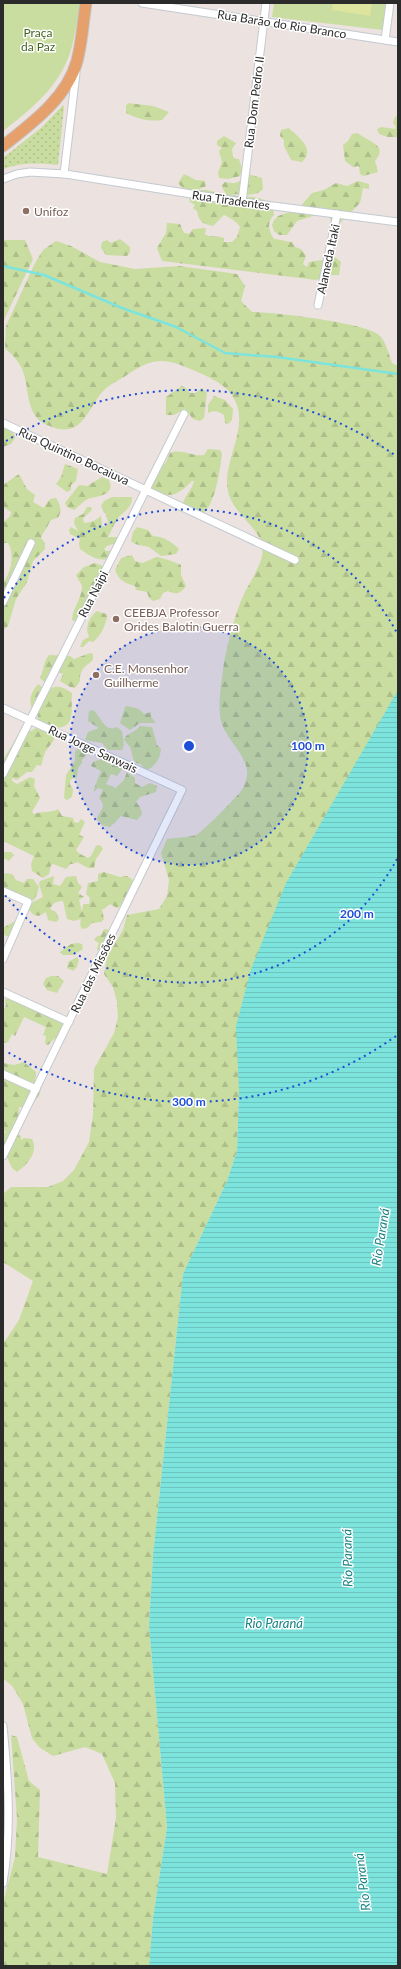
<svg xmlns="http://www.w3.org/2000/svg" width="401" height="1969" font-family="Lato,sans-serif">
<defs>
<pattern id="grass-dots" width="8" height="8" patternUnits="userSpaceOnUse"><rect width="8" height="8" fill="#c9dda0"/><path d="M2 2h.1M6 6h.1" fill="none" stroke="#adbe8a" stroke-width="1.8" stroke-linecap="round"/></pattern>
<pattern id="forest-firs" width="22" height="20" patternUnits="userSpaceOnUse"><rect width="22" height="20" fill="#c9dda0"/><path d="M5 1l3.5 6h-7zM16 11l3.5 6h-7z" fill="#adbe8a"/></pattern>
<pattern id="water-rules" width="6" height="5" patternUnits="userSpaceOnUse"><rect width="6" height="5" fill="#7ce4dd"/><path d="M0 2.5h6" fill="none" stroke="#6bc4be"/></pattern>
</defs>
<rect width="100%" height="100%" fill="#ece2df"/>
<!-- grass -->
<path fill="url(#grass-dots)" d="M63,105L64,107L58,165C39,163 21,162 3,169V158L42,127Z"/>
<!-- forest -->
<g fill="url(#forest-firs)">
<path d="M128,103L153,106L169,112L162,120C149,122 138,119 126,113V106Z"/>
<path d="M398,116V137H388L379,134L377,129L381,127L395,129L396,127L393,123L395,117Z"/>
<path d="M289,128C299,138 316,149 302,162L291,160L284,146V140L280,136L281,130Z"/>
<path d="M358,133C365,141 390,144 375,161L378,172L363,176L360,174L359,166L353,167L345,161L343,145L348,141L352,134Z"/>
<path d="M224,136L236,143L232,149L233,157L236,159H239L242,168L240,176L228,179L219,178L218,173L222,162L219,151L222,148L217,145V141Z"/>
<path d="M184,174L196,180L205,181L206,186C196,192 185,192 178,183Z"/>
<path d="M248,174L262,178L263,189C254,199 241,192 230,195C246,198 261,194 273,206L274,215C266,223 269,231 274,239C281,239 285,242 292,242L295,247L301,249L306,256L303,264L307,267L309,262L322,260L326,262L335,257L341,262L339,275H332L316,280L162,261L157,248L166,233L167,223L180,224L184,233L189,234L193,229L206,228L205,234C210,238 217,235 224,238V242H232L237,237L240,227L238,224C235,221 227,216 224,215L213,226C203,224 199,222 197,211L193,208L195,205L190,202L188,193L198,190H207L227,195L223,189L222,185L225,182C239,185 237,182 248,174Z"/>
<path d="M358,181L369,184V189L363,188L360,203L340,223L331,221L325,209L321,207L316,215L297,221L287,235H279L274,231L272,225L274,220L278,216L298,209L312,193L324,190L336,183L347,186Z"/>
<path d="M120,239L130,247V252L127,256L106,255L101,248L102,242L107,240L111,243Z"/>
<path d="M3,240H25L33,259L3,322Z"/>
<path d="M56,241L71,246L100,262L135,269L179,266L237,274L245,286L241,301L252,312C273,312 366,323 379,335C386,341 389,355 392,363L398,366V690L390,707L239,1091L237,1151L227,1181L183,1274L153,1555L149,1626L167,1827L153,1918L149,1966H3V1903L15,1857L17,1818L11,1735L17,1737L29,1781L40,1790L38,1857L107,1874L116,1818L115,1783L102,1754L85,1747L53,1756L39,1747L32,1738L23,1704L13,1687L4,1679L3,1344L19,1320L33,1281L3,1262V1194L11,1187H48L63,1181L74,1170L89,1142L93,1115L94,1069L114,1033L118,1018L117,1002L113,987L104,974L107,957L123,930L127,915L159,909L167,896L169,880L161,853L167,839C176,837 187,838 196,835C200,834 237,797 241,791C243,789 245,783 246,780C253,761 228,742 222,724C217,709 221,686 223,670C226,649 235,613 244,594C250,582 259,569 262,556C267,526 228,517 227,483C226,454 252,422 231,394C222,382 206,376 193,370C162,356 151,358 124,377C117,381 109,385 103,391C86,411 82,441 47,425C23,414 31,386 21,367C17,359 11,354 5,348L6,326L35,263L43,250Z"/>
<path d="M182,386L186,388L190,393H195L202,388L207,393L204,418L200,421L193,419L185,409L174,415H166V397Z"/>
<path d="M214,396L225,400L233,409L232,420L228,424L225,423L224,415C218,411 214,410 208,413V405Z"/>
<path d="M3,426H6L13,433L15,438L11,444L3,447Z"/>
<path d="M208,449L220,450L222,453C220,470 216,501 204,513H200L183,505C184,496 192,490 194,481H192C178,496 166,501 149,486L157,471L166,462L170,453C182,448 192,457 204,455Z"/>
<path d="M65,464L78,469L76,481L71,485V490L67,492L56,484L61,477Z"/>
<path d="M19,474L27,489L35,495L33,502L44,508C47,502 49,498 56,498C61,506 62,510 58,518C49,519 50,522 46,529C44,532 42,534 41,538L45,543V549L33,561L27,582L16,599L8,626L3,630V583C11,573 15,554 8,543H3V523L10,516L11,512L3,507V485Z"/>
<path d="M102,477L109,480C115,494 101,496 91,498C84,499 80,506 74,510L67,507L65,503L79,485L87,486Z"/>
<path d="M112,497H132C132,510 122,511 117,520C113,525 111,532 108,537H119L116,543L107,546L104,549L106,551H111L110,558C100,563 88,555 80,549L79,544L80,539L70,534L69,530L71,527L78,531L74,523L75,518L83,514L87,507H91L92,510L83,518L84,523L94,521L101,516L102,526L105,527L108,523L106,514L103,511L101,506L104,501Z"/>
<path d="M137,527L148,530L153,536C164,537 171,541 179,549L176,554L161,556L149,547L135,544L131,541L133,532Z"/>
<path d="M132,555L135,561L143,563L156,557C161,557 177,563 181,565V575L186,586C180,594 177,595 168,591L163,593L160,599L153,601L149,598L147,592L136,590L135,586C124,583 119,580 115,570L121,558Z"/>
<path d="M95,563L105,567L103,584L101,589L76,622L72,620C72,609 83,596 82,586C81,583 77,578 76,575L84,567Z"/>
<path d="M97,611L106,614L107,617C105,626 101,636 93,642L89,641L83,647H80L83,640L89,637C85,628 88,618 97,611Z"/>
<path d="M90,653L93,654V660C85,667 79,669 80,681L75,688L70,687L60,681L63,674L59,672L49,683L44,682L40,678C44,670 43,662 49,655L70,656L74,659Z"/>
<path d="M38,684L47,691C56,684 62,686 72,693C70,710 78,729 52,728L54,740L45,752L41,766L37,765L32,772H27L17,780L12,778V781L17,784L30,777L35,779L34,786L40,798L32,812L34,814C42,811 52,813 58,809L62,816L73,818L74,822L78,823L81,819L85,822L79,835L84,837L76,850L80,854L88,858L91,856L96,846L100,845L103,849L96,859L94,868H88L77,862L73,864H70L66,869L53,864L51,865L49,874L43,878L32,871L31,864L34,856L3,841V760L21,730L31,731L39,726H43L38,719L37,710L32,708C28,699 32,691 38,684Z"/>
<path d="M127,706L139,709L144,714L151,712V717L156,723H140L130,730L120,723L125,707Z"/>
<path d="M93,710C101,716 104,733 117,727L122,731L124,745L122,750H108L102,743L85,740L88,732L99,728L88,721L89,711Z"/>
<path d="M140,726L152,727L157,745L161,749C160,759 155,767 145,771L141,764C132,763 133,757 131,750C131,747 126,743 124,739C128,732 135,733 140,726Z"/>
<path d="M82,746L87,749L88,753L82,760V763L78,768L77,777L70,780V785L73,789L72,797L67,800L64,798L66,775L75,761V752L78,748Z"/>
<path d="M105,758L111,765L115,762L123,768L117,776L111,774L106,784L116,788L124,780L127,772L135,778V783L142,787L150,783L157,786L156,792L140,797L136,802L140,807L142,814L137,820L121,816L110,827L102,825L97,818L103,807L102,802L99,798L103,790L98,788L94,792V789L101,771L91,766L93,762Z"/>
<path d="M3,852H11L14,855L9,861L3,858Z"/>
<path d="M104,872L120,877L127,876L133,880L122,905L117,908L110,904L104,909H102L104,919L101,922L92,923L87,928L82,929L80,925L81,919L74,921L67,919L63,901C56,901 53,903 50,909L56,912L59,919L56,922L48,920L46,912L39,916L34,915L28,909L33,902L43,897L39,884L40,881L54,876L53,884L60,886L66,877L76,876L78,883L82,887L78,893L84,897L79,900L82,912L83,904H89L90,898L86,894L88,883L98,881V874Z"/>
<path d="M5,873L12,874L16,880L24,883L27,879H33L39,887L35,899L31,901L3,888V876Z"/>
<path d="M15,921L19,926L10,936H6L3,933V928Z"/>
<path d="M104,929L112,930C117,940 109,944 102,950H97V948L99,943L94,940L96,937L101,935Z"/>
<path d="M78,943L82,944L83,949L73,955H63L60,952L71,944Z"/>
<path d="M77,957L79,960L77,967L73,971L67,968L68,962Z"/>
<path d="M51,976H58L64,981L57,993L47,990L43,984L46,978Z"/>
<path d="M5,999H15L65,1018L72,1017L74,1019L67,1032L58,1040L54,1039L48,1045L45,1044L46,1036L43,1035L46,1027L24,1017L15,1036L12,1034L8,1042L4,1043L3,1012L6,1005Z"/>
<path d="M24,1062L36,1072L35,1081L41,1090C37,1101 31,1109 19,1107L18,1125L15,1133L21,1136V1140L24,1138L32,1139C39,1152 27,1165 17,1172L12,1168L7,1157L3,1158V1134L6,1132L3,1131V1063L14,1065Z"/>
</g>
<!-- park -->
<g fill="#c9dda0">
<path d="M3,3H80C78,16 76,29 73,42C64,83 34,107 3,131Z"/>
<path d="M274,3H386L383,30L272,17Z"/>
</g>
<!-- pitch -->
<path fill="#dde49d" d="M333,3H372L370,16L332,10Z"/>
<!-- water -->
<path fill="url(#water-rules)" d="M398,690V1966H149L153,1918L167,1827L149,1626L153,1555L183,1274L227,1181L237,1151L239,1091L236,1026L251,969L286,883Z"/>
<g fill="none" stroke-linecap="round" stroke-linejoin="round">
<!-- stream -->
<path stroke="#7ce4dd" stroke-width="2.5" d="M3,266L44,275L122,308L176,327L225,353L277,357L398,374"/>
<defs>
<g id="minor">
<path d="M142,3L398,42"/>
<path d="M385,40L390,3"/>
<path d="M64,174L76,73"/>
<path d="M3,179L17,174L30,172L65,174L242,202L398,222"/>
<path d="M242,202L266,3"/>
<path d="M318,305L337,214"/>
<path d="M3,423L295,560"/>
<path d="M3,602L31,543"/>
<path d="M3,708L182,790L3,1156"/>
<path d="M3,774L184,414"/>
<path d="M3,891L28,902L3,959"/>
<path d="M3,992L69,1022"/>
<path d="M3,1074L36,1089"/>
<path d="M3,1726C8,1779 12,1830 3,1883"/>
</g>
<path id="primary" d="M3,146C31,124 67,98 77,61C82,42 83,22 86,3"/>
</defs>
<!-- minor casing -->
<use href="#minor" stroke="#c3cad1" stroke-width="9"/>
<!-- primary casing -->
<use href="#primary" stroke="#c4c4c4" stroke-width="13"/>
<!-- minor -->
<use href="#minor" stroke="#fff" stroke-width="7"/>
<!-- primary -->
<use href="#primary" stroke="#e5a06b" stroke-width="11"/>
</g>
<!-- distance rings -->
<circle cx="189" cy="746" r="119" fill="#1d4ed8" fill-opacity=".12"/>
<g fill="none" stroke="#1d4ed8" stroke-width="2" stroke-dasharray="2 4">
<circle cx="189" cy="746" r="119"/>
<path d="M397 859A237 237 0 0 1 4 894M4 598A237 237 0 0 1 397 633"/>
<path d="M396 1036A356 356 0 0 1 6 1051M6 441A356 356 0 0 1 396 456"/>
</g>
<!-- markers -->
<g fill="#8d6e63" stroke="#fff" stroke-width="1.5">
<circle cx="26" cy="211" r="4"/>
<circle cx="116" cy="619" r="4"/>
<circle cx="96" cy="675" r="4"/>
</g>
<g text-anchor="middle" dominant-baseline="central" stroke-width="3" stroke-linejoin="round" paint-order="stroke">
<!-- street labels -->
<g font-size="12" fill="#2b2b2b" stroke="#fff">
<text transform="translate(282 24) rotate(9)">Rua Barão do Rio Branco</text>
<text transform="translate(254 102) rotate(-83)">Rua Dom Pedro II</text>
<text transform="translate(231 200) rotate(8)">Rua Tiradentes</text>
<text transform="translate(328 259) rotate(-78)">Alameda Itaki</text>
<text transform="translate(74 456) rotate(25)">Rua Quintino Bocaiuva</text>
<text transform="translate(93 594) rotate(-63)">Rua Naipi</text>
<text transform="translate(93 749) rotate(25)">Rua Jorge Sanwais</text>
<text transform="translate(93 973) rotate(-64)">Rua das Missões</text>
</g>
<!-- park labels -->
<g font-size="12" fill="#446321" stroke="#fff">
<text x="38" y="32">Praça<tspan x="38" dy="14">da Paz</tspan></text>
</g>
<!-- education labels -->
<g font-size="12" fill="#785e54" stroke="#fff" text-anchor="start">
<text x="34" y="211">Unifoz</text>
<text x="124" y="612">CEEBJA Professor<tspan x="124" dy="14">Orides Balotin Guerra</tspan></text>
<text x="104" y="668">C.E. Monsenhor<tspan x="104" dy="14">Guilherme</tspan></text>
</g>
<!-- water labels -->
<g font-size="13" font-style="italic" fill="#198384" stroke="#fff">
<text transform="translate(380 1237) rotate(-81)">Río Paraná</text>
<text transform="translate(347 1558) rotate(-91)">Río Paraná</text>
<text x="274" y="1623">Rio Paraná</text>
<text transform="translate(362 1882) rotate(-97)">Río Paraná</text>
</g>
</g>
<circle cx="189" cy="746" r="6" fill="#1d4ed8" stroke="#fff" stroke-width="2"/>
<g font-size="12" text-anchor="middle" font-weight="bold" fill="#1d4ed8" stroke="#fff" stroke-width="3" stroke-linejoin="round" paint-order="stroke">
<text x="308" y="750">100 m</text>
<text x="357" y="918">200 m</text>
<text x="189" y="1106">300 m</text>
</g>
<!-- border -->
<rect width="401" height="1969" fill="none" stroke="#2b2b2b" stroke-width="8"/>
</svg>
